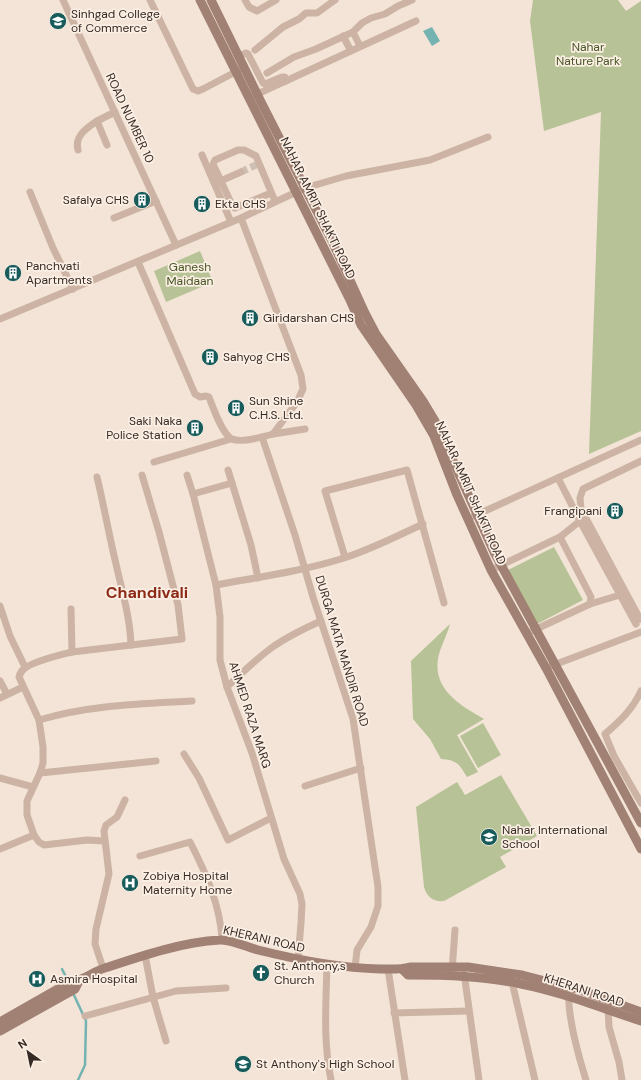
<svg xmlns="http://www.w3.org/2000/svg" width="641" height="1080" font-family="'DM Sans',sans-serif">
<rect width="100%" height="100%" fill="#f3e4d7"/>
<!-- green -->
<g fill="#b7c396">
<path d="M533,0H618L626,11L641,1V431L589,454L601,112L544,131L530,21Z"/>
<path d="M200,251L213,282L166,302L154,271Z"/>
<path d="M554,547L583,600L537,624L506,571Z"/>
<path d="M450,624C447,636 440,647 438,659C433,690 461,706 484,719L457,735L478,772L467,777C459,764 457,760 441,759L430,739L413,719L411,661Z"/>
<path d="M483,723L501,755L478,768L460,736Z"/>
<path d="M501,775L537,836L500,857L506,867L444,901C433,902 427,897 424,887L416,807L457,782L465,795Z"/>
</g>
<!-- water -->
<path fill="#74b3b1" d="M432,27L440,41L432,46L423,31Z"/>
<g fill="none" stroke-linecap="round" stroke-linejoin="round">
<!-- stream -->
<g stroke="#74b3b1" stroke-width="2.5">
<path d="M62,969L68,981"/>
<path d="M73,993L86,1021L85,1065L78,1080"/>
</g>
<!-- street-tunnel -->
<path stroke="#cdbfb3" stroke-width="7" stroke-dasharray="7 3.5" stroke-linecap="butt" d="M241,172L258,164"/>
<!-- street -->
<g stroke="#ccb3a3" stroke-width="7">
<path d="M63,0L176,245"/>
<path d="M150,0L193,89L198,91L203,89L241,69"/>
<path d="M245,0L249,7L257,11L276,0"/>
<path d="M353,32L360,46"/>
<path d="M343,36L351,51"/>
<path d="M255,50L283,27L299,19L306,13H317L335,0"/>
<path d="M239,56L246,53L248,54L263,83L265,84L282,77H285L286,81"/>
<path d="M267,73L294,57L316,49L353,32L362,23L371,18L385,14L398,6L412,0"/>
<path d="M253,96L416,21"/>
<path d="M107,145L97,121L115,112"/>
<path d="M78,150C74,136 87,128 97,121"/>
<path d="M202,155L231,222"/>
<path d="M218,182L241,172"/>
<path d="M30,192L53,248L73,289"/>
<path d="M271,193L235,208L233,207L213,164L215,160L238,150H244L256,156L275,201"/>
<path d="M114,218L156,201"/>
<path d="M138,262L195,394L200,397L206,396L209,397C213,407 222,434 232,439C241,443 263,437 273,434L297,402L303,389L301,375L241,218"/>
<path d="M0,319L241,218L305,188L346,176L430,160L488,137"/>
<path d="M273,434L305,429"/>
<path d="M262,437L295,535L313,597L353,719L378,887V906L371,927L357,950L355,968"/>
<path d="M641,461L583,489L580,498L581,509L640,619L641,618"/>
<path d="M154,462L231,439"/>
<path d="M228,470L251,545L258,578"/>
<path d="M187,475L193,494L216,585L220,617V660L227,687L252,753L284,859L300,894L302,904L301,923L298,959"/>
<path d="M97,477C104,506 109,535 116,564C122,591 130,617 131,645"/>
<path d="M193,494L232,483"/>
<path d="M474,516L641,440"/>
<path d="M580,521L636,624"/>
<path d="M560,537L591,597L590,604"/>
<path d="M345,557L325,491L407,470L444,603"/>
<path d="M491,570L560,537L580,521L558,478"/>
<path d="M216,585C259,577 303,571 344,558C372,549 397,536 423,524"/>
<path d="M0,606L10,636L25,667"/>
<path d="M71,609L72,652"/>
<path d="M532,631L590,604L620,595"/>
<path d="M551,666L641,632"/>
<path d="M0,681L7,694"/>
<path d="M227,687C242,673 257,658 274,646C289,636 305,628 321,621"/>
<path d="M641,691C633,709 620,721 605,734L614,756L641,803"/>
<path d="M0,698L23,687"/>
<path d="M39,720C89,705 140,704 192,701"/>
<path d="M184,754L199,778L228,840L271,818"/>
<path d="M40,773L156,761"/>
<path d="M0,778L33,787"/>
<path d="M305,786L361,768"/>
<path d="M104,841L87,840L44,845L39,842L34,835L27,815V801L40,773L43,763V747L39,720L19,677C20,673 21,671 24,669C33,661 60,655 72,652L182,639L178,605L159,532L142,475"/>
<path d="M0,849L34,835"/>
<path d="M140,856L190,842C206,873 220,905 222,939"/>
<path d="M145,955L153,997L166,1041"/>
<path d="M327,965C326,1003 323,1042 331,1080"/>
<path d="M103,968L95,944L96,929L109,874L104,831L106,825L117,817L125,800"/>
<path d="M388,969L405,1080"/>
<path d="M452,971L455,930"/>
<path d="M464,973L479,1080"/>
<path d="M512,982L535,1080"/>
<path d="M569,992C567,1015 579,1058 586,1080"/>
<path d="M608,1006L609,1027L619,1062L622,1080"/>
<path d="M394,1013L468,1011"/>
<path d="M85,1016L176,991L226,988"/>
</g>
<!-- secondary -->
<g stroke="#a08174" stroke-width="9">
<path d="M200,0L350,300L361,325L416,405L434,436L457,495L491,570L546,668L641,849"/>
<path d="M211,0L261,102L332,241L365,313L376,334L423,401L435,421L494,552L641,823"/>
<path d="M403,970L408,975C446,975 483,976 521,984C562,992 601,1008 641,1021"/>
<path d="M0,1022L72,981C84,981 93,971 105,968C141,956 182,942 220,940C230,939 247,947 258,950C298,960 339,968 380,969C391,969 400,970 410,967H468L522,975L580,990L641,1012"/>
<path d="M0,1031L75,989L79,981"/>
</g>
</g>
<!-- icons -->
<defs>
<symbol id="university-disc" viewBox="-11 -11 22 22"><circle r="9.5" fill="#185b5b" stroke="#fbefe4"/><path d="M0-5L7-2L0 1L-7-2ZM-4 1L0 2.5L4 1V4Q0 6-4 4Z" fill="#fff"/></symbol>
<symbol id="building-disc" viewBox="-11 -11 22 22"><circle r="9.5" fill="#185b5b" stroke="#fbefe4"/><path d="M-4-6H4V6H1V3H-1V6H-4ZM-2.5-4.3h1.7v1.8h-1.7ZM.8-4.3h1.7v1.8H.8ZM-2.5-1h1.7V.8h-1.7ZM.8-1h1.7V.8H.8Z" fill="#fff"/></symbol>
<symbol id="school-disc" viewBox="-11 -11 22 22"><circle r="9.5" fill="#185b5b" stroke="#fbefe4"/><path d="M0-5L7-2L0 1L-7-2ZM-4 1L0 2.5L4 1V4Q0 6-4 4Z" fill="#fff"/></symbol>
<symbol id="hospital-disc" viewBox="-11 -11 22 22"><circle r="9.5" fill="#185b5b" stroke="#fbefe4"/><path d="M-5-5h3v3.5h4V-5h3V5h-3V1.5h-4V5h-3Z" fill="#fff"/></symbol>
<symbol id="church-disc" viewBox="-11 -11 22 22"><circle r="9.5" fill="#185b5b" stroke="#fbefe4"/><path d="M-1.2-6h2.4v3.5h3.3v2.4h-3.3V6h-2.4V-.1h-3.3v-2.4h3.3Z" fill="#fff"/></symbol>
</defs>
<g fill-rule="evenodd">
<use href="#university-disc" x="48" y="11" width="20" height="20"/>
<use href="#building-disc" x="132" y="190" width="20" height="20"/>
<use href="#building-disc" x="192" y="194" width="20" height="20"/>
<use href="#building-disc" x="3" y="263" width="20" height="20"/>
<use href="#building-disc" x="240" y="308" width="20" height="20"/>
<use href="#building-disc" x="200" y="347" width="20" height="20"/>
<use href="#building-disc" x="226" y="398" width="20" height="20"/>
<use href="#building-disc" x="185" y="418" width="20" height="20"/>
<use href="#building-disc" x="605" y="501" width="20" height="20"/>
<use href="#school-disc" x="479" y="827" width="20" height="20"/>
<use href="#hospital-disc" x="120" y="873" width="20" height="20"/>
<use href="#church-disc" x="251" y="963" width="20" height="20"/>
<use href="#hospital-disc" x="27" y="969" width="20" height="20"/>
<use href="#school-disc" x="233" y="1054" width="20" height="20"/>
</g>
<g text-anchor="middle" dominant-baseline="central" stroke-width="3.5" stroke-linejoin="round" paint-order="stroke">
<!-- poi labels -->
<g font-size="12" fill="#362a25" stroke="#fbefe4" text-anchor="start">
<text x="71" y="14">Sinhgad College<tspan x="71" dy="14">of Commerce</tspan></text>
<text x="129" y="200" text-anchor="end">Safalya CHS</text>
<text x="215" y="204">Ekta CHS</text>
<text x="26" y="266">Panchvati<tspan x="26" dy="14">Apartments</tspan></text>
<text x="263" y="318">Giridarshan CHS</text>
<text x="223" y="357">Sahyog CHS</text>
<text x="249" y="401">Sun Shine<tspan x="249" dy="14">C.H.S. Ltd.</tspan></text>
<text x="182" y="421" text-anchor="end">Saki Naka<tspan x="182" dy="14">Police Station</tspan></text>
<text x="602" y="511" text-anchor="end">Frangipani</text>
<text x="502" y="830">Nahar International<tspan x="502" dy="14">School</tspan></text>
<text x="143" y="876">Zobiya Hospital<tspan x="143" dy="14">Maternity Home</tspan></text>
<text x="274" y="966">St. Anthony,s<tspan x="274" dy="14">Church</tspan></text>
<text x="50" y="979">Asmira Hospital</text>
<text x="256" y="1064">St Anthony's High School</text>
</g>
<!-- park labels -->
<g font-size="12" fill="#485627" stroke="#fbefe4">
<text x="588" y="47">Nahar<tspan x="588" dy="14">Nature Park</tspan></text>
<text x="190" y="267">Ganesh<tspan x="190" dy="14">Maidaan</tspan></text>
</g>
<!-- street labels -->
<g font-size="12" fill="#362a25" stroke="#fbefe4">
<text transform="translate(130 118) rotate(65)">ROAD NUMBER 10</text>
<text transform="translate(318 208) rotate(64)">NAHAR AMRIT SHAKTI ROAD</text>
<text transform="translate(471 493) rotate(66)">NAHAR AMRIT SHAKTI ROAD</text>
<text transform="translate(342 651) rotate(73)">DURGA MATA MANDIR ROAD</text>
<text transform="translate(250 715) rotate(72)">AHMED RAZA MARG</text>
<text transform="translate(264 939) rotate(13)">KHERANI ROAD</text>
<text transform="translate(584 990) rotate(18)">KHERANI ROAD</text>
</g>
<!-- district labels -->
<g font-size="16" font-weight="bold" fill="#8c2c18" stroke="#fbefe4">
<text x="147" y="592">Chandivali</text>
</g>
</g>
<!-- north arrow -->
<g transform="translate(28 1052) rotate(327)" stroke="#fbefe4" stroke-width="3" paint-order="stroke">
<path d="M0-3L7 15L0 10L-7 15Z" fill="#362a25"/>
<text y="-6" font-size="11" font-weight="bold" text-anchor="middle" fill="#362a25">N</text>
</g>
</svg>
